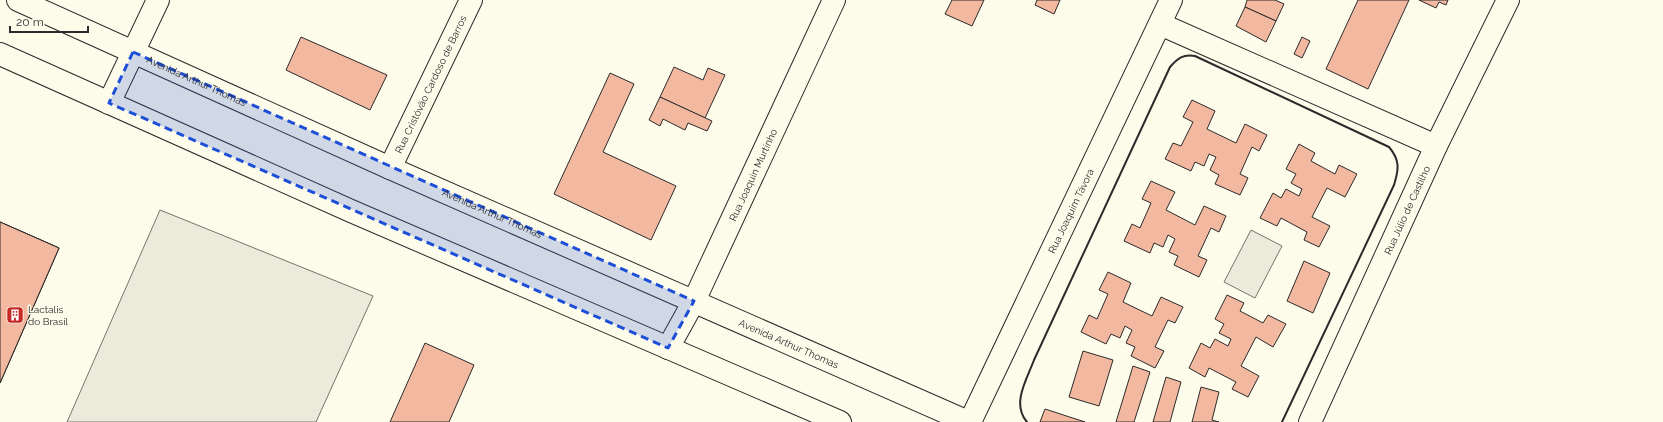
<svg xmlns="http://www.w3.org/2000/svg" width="1663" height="422" font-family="Raleway,sans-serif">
<rect width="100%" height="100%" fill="#fdfbea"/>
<!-- green -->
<g fill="#ecebdb" stroke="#74746e">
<path d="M160,210L373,296L316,422H67Z"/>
<path d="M1251,230L1282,246L1255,298L1224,282Z"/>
</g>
<!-- building -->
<g fill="#f2b8a0" stroke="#2b2b2b">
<path d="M952,0H984L972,26L945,14Z"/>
<path d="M1037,0H1060L1054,14L1035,5Z"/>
<path d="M1247,0H1275L1284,4L1276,21L1245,7Z"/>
<path d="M1358,0H1409L1368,89L1326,69Z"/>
<path d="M1419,0H1448L1446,5L1439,2L1436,8Z"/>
<path d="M1245,7L1276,21L1266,42L1236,26Z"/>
<path d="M301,37L387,75L370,110L286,70Z"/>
<path d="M1302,37L1310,41L1302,58L1294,54Z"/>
<path d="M674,67L703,80L708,68L725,75L705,118L660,97Z"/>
<path d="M610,73L634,84L603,152L676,186L651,240L554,194Z"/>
<path d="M660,97L712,121L707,131L688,123L685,130L663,119L660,126L649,120Z"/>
<path d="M1192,100L1215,111L1207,129L1236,143L1245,124L1267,135L1259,151L1252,147L1240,174L1248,178L1240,195L1215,184L1219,175L1210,170L1216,157L1209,154L1204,166L1195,162L1191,171L1165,159L1173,143L1181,146L1193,122L1183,117Z"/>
<path d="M1299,144L1315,153L1311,161L1335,174L1339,165L1357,174L1345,197L1327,188L1312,217L1330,226L1319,247L1304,240L1307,232L1281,218L1277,226L1260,218L1273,193L1281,198L1286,189L1299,196L1302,189L1291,183L1296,174L1286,169Z"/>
<path d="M1151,181L1175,192L1166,210L1195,225L1204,206L1226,216L1219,232L1211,228L1198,256L1207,260L1199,277L1174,265L1178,256L1169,252L1175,239L1168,235L1163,247L1154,243L1150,253L1124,241L1132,224L1140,228L1151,203L1142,199Z"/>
<path d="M0,222L59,248L0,383Z"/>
<path d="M0,222L59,248L0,383Z"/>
<path d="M0,222L59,248L0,383Z"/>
<path d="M1304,261L1330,273L1313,313L1287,301Z"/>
<path d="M1108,272L1131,283L1123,302L1152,316L1161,297L1183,307L1175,323L1168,320L1155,347L1164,351L1155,368L1131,356L1135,347L1126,343L1132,330L1125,326L1120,338L1111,334L1106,344L1081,332L1089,315L1097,319L1108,294L1099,290Z"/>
<path d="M1227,295L1244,303L1240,311L1263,323L1268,315L1286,324L1273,347L1256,337L1241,366L1259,376L1248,397L1232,389L1236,382L1209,368L1205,377L1189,368L1201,343L1210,348L1215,339L1228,346L1231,339L1219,333L1224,324L1215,319Z"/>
<path d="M425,343L474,365L449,422H390Z"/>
<path d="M1083,351L1113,360L1099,406L1069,397Z"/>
<path d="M1133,366L1150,372L1134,422H1116Z"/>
<path d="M1166,377L1181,382L1170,422H1153Z"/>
<path d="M1201,387L1219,392L1212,420L1219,422H1192Z"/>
<path d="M1045,409L1085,422H1040Z"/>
</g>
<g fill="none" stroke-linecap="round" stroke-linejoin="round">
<defs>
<g id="minor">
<path d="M1160,24L1436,146"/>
<path d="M109,103L158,0"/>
<path id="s1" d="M390,168L471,0"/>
<path id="s2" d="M668,348L694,301L834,0"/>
<path id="s3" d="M970,422L1171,0"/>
<path id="s4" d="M1310,422L1436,146L1508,0"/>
</g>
<g id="secondary">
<path id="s5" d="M18,0L390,168L968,422"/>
<path d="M0,54L351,211L840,422"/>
</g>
</defs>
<!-- minor casing -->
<use href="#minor" stroke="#2b2b2b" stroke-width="24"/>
<!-- secondary casing -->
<use href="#secondary" stroke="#2b2b2b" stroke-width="24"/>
<!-- minor -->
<use href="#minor" stroke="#fdfbea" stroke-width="22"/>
<!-- secondary -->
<use href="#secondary" stroke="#fdfbea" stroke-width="22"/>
<!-- wall -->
<path stroke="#2b2b2b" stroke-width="2" d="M1027,422C1011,404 1027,379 1034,360L1170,67C1178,58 1183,54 1195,56L1389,147C1400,160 1399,169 1394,185L1282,422"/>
</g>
<!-- marked area -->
<path fill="#1d4ed8" fill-opacity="0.2" stroke="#1d4ed8" stroke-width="3" stroke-dasharray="8 5" stroke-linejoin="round" d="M133,52L694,301L668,348L109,103Z"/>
<!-- icons -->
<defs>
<symbol id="building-square" viewBox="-11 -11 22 22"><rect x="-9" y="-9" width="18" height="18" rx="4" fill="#c62828" stroke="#fdfbea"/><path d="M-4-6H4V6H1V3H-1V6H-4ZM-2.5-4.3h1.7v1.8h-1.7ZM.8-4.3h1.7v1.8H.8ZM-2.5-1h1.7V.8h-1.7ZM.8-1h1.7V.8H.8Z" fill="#fff"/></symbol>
</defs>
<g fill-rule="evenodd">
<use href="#building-square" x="5" y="305" width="20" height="20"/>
</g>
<g text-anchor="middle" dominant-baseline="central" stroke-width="3" stroke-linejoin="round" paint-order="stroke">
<!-- street labels -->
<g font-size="10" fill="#2b2b2b" stroke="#fdfbea">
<text stroke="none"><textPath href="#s5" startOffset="196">Avenida Arthur Thomas</textPath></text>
<text stroke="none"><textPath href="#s1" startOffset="93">Rua Cristóvão Cardoso de Barros</textPath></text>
<text stroke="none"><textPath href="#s2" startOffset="193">Rua Joaquin Murtinho</textPath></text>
<text stroke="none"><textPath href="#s4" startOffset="233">Rua Júlio de Castilho</textPath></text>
<text stroke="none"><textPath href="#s3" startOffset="234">Rua Joaquim Távora</textPath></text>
<text stroke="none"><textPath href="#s5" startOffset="520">Avenida Arthur Thomas</textPath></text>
<text stroke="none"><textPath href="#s5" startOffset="844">Avenida Arthur Thomas</textPath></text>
</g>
<!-- poi labels -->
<g font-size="10" fill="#2b2b2b" stroke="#fdfbea" text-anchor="start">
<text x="28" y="309">Lactalis<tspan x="28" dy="12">do Brasil</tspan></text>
</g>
</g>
<!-- scale -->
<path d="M10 26v6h78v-6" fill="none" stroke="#2b2b2b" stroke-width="2"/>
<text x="16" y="26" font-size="12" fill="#2b2b2b" stroke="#fdfbea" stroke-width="3" paint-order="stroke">20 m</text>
</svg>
